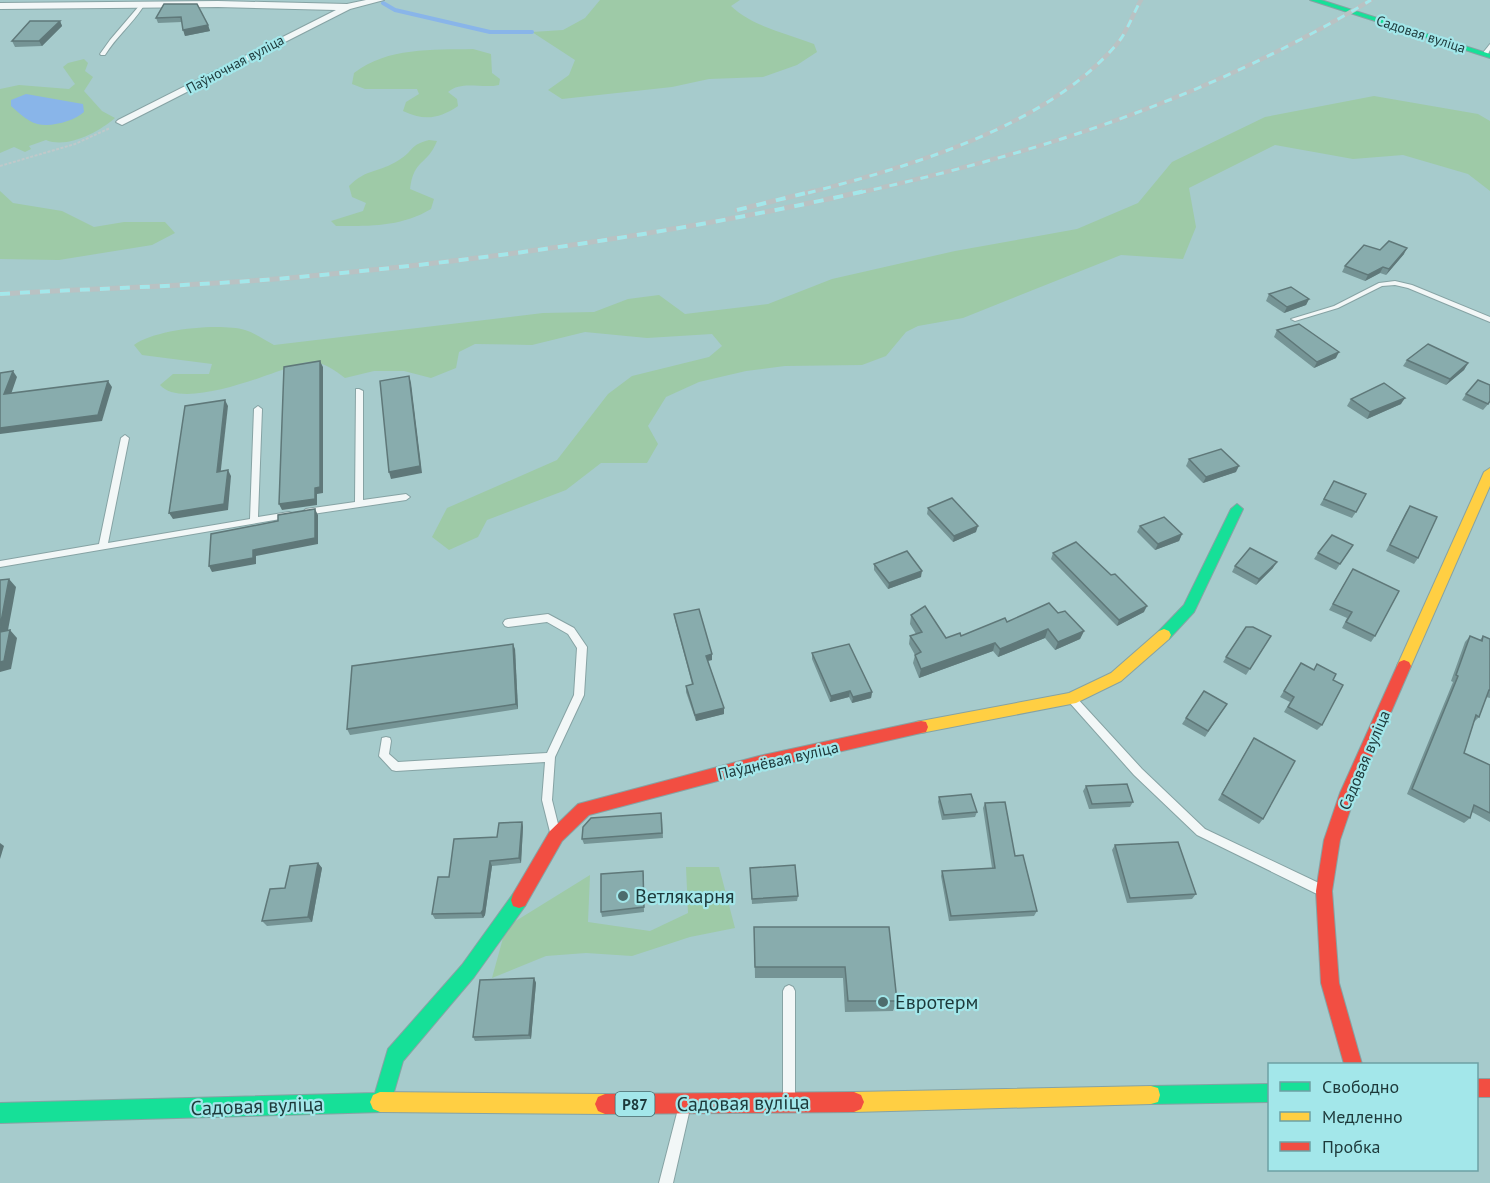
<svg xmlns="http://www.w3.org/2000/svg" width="1490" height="1183" font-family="'PT Sans',sans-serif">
<rect width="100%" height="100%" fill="#a6cbcc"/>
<!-- green -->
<g fill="#9ecaa7">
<path d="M600,0H740L731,6C753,27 786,33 814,44L817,52L797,65L763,77L709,79L672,87L562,99L548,90L569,75L575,60L532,32L563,30L585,18Z"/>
<path d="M473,49L491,54L492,73L500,79L499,85C482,89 462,80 448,92L457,99L458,106C439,119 424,121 403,111L406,102L419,94L417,89H365L352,84L354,73C388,47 432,50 473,49Z"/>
<path d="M84,59L88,63L85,71L93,77L84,91L102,111L115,118C99,132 67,149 46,140L29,146L31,149L25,152L14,147L0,153V89L19,85L69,89L75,84L63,67L68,63Z"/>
<path d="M1374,96L1478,114L1490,121V191L1468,174L1403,155L1353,159L1275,145L1189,188L1196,227L1183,259L1121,255L963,318L918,326L906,332L886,356L862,365L785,366L746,371L699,382L666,397L648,426L658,444L647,463H601L566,490L487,520L478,537L449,550L432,537L447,508L557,460L608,394L632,376L709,357L722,346L712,334L647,338L585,332L532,345L475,344L459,352L456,368L431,378L404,371H374L345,378C334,370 326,363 312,362C304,361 293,367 285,369C258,378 181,409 160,385L173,374H209L212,364L142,355L134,345C156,329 219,323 245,330C255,333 265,340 274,345L543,313L594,312L628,299L659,295L685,314L768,304L832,279L955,251L1077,229L1138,203L1172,162L1265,117Z"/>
<path d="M429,140L437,141C427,166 414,158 410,189L434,199L431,209C401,227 370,226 336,226L331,221L363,211L366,203L352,197L349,186C367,168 379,173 399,160C414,151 409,145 429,140Z"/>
<path d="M0,191L13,203L62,211L94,227L124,222H165L175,233L152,245L59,260L0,259Z"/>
<path d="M686,867H719L735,928L690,937L632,956L586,953L546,956L492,978L506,927L590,875L588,922L650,931L688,913Z"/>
</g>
<!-- water -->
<path fill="#89b5e9" d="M26,94L83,104L84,112C73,122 44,130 30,121C23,117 17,111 11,106V100Z"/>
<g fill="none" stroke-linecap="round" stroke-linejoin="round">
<!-- stream -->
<path stroke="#89b5e9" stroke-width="4" d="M383,3L395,10L490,32H532"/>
<defs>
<g id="lane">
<path d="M139,6L143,7C132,24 116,37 105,55H101L100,54L110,40Z"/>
<path d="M1490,44V50L1488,54L1483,55L1482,54Z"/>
<path d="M1395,281L1412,285L1490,317V322L1408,288L1395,285L1382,286L1338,308L1295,321L1291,319L1334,306L1379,283Z"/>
<path d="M356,389H359L363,391V500L406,494L410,497L406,500L306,515L303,514L302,512L306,509L355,502Z"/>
<path d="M258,406L262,409L258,517L289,512L292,513L293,515L292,517L0,567V561L99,544L121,438L125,435L129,438L108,543L250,519L254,409Z"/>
<path d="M548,614L574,628L587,647L584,695L555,757L552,800L560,832L559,835L555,837L551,835L550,832L542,800L545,762L396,771L392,770L379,756L382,738L386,737L390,738L391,741L389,754L398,762L547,753L574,695L577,648L568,634L547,622L508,627L505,626L503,623L505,620L508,619Z"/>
<path d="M1072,695L1075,696L1142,769L1205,829L1323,885L1325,889L1323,893L1319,894L1315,893L1197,835L1134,775L1069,702L1067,699L1069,696Z"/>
<path d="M789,985L793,987L795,991V1094L793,1098L789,1100L785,1098L783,1094V991L785,987Z"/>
<path d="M683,1107L688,1108L689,1113L673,1183H659L677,1113L678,1108Z"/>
</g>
<path id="street" d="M366,0H384L350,9L122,125L116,122L118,120L336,10L218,7L0,9V3L218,1L347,4Z"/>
<g id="fast">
<path d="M1310,0H1321L1490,54V58Z"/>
<path d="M1237,504L1243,509L1194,612L1169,639H1159L1157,635L1159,631L1184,605L1231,509Z"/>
<path d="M519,892L525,894L527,900L525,906L474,977L403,1061L389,1109L382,1112L0,1123V1103L375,1093L388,1049L462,965L513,894Z"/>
<path d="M1270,1084V1102L1151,1104L1144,1102L1142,1095L1144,1088L1151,1086Z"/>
</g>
<g id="slow">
<path d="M1490,468V486L1411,666L1409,670L1404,672L1399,670L1397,666L1484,472Z"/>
<path d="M1164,629L1169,631L1171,635L1169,639L1121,681L1076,703L921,733L916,732L914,727L916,722L921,721L1069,693L1111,673L1159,631Z"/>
<path d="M1151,1086L1158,1088L1160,1095L1158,1102L1151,1104L854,1112L847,1109L844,1102L847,1095L854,1092Z"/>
<path d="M380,1092L605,1094L612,1097L615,1104L612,1111L605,1114L380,1112L373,1109L370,1102L373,1095Z"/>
</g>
<g id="jam">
<path d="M1404,660L1409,662L1411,666L1356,793L1340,840L1332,891L1339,983L1362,1064H1344L1321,983L1316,891L1324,840L1340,793L1397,666L1399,662Z"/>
<path d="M921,721L926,722L928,727L926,732L921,733L759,770L589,815L562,841L525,906L519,908L513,906L511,900L513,894L550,831L578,804L759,756Z"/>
<rect x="1476" y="1079" width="14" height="18"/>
<path d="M854,1092L861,1095L864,1102L861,1109L854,1112L605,1114L598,1111L595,1104L598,1097L605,1094Z"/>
</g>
</defs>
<!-- lane casing -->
<use href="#lane" stroke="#86a3a4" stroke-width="2"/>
<!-- street casing -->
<use href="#street" stroke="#86a3a4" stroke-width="2"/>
<!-- fast casing -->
<use href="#fast" stroke="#86a3a4" stroke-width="2"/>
<!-- slow casing -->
<use href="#slow" stroke="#86a3a4" stroke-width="2"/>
<!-- jam casing -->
<use href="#jam" stroke="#86a3a4" stroke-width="2"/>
<!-- path -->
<path stroke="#bfc9ca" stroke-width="2" stroke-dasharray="3 1.5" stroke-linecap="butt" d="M0,166L75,144L110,128"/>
<!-- lane -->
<use href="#lane" fill="#f2f7f7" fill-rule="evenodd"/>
<!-- street -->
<use href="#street" fill="#f2f7f7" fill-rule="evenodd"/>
<!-- fast -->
<use href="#fast" fill="#16e098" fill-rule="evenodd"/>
<!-- slow -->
<use href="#slow" fill="#ffcf43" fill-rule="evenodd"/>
<!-- jam -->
<use href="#jam" fill="#f24e42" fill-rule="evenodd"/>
<defs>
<g id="rail-far1">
<path d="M808,193C911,166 1046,127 1117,44C1127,32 1133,14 1141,0"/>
<path d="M858,193C1044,152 1207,98 1371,0"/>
</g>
<g id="rail">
<path d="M737,210L814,191"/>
<path d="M0,294C100,288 200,286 299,277C489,260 679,233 865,191"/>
</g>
</defs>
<!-- rail-far1 casing -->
<use href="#rail-far1" stroke="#b9c2c3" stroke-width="4.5"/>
<!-- rail casing -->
<use href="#rail" stroke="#b9c2c3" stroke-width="5"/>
<!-- rail-far1 -->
<use href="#rail-far1" stroke="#a3e7ea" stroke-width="3" stroke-dasharray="8" stroke-linecap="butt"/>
<!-- rail -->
<use href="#rail" stroke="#a3e7ea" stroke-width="4" stroke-dasharray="10" stroke-linecap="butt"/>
</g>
<!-- wall -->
<g fill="#759495">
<path d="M164,4L208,25L210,31L185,36L182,22L158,23L156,18Z"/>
<path d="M60,21L62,26L42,46L15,47L12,41Z"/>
<path d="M1380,250L1404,254L1386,275L1380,273L1365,281L1342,272L1345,266Z"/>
<path d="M1269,294L1309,299L1306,305L1284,313L1266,301Z"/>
<path d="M1277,330L1336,358L1314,368L1274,337Z"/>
<path d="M1407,360L1468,363L1464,370L1446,385L1403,366Z"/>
<path d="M1466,394L1490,402L1483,410L1462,400Z"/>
<path d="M1351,399L1401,404L1367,419L1347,406Z"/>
<path d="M1189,459L1236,472L1203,483L1186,466Z"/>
<path d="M1334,481L1356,512L1352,518L1320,505Z"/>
<path d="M1410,506L1418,558L1414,564L1386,551L1406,512Z"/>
<path d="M928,508L976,532L953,542L927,514Z"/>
<path d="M1140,526L1182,534L1179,541L1155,550L1137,532Z"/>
<path d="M1353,545L1336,570L1314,559L1318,553Z"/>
<path d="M1053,553L1144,612L1117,626L1051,559Z"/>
<path d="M874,564L921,577L888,589L874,570Z"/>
<path d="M1235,566L1273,568L1256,585L1232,572Z"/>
<path d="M1353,569L1375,636L1371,642L1342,628L1347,618L1329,610Z"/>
<path d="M1058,613L1084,631L1080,639L1055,650L1045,638L998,657L993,651L919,678L913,663L915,655L909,644L910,636L916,634L910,624L911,615L946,638L961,636L1007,622Z"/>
<path d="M674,614L712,660L708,661L724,714L696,721L686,692V686L692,684L675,620Z"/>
<path d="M1246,627L1271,636L1246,675L1223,662Z"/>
<path d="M1470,636L1480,640L1483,636L1490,639V698L1486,697L1479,717L1474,722L1464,753L1490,765V822L1472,812L1470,818L1464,823L1407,794L1453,682L1451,681L1465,642Z"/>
<path d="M515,649L518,709L350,735L347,729Z"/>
<path d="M812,653L872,692L871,698L852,703L849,697L830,702L812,659Z"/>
<path d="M1301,663L1314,670L1317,664L1333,680L1322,725L1317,730L1284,712L1290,702L1280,697Z"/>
<path d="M1227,704L1205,737L1182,724L1186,718Z"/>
<path d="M1254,738L1263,819L1259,824L1218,800Z"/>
<path d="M1086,786L1133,802L1130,807L1089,809L1083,791Z"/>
<path d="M939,797L977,812L975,817L942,820L938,802Z"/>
<path d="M985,803L1037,911L1034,916L949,921L941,876L942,871L992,868L983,808Z"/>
<path d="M662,818L663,838L584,844L582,839Z"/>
<path d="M522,822L523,827L521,863L492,866L485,915L483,918L435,919L432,914L449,877Z"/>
<path d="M1115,845L1196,894L1192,899L1127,903L1112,850Z"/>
<path d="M318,863L322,868L312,922L267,926L262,921L285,888Z"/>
<path d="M750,868L798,896L797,901L752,904Z"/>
<path d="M643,871L644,912L602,917L601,912Z"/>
<path d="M754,927H889L897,1001L893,1011L845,1012L843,978H755Z"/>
<path d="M534,978L536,983L531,1039L475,1041L473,1037Z"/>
</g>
<!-- shaded-wall -->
<g fill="#5f7879">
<path d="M60,21L62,26L42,46L39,41Z"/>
<path d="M208,25L210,31L185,36L183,30Z"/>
<path d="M1407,248L1404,254L1386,275L1389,269Z"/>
<path d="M1383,267L1380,273L1365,281L1368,275Z"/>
<path d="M1309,299L1306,305L1284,313L1287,307Z"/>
<path d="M1339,352L1336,358L1314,368L1317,362Z"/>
<path d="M320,361L323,367V493L317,494V505L282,510L279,504Z"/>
<path d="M1468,363L1464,370L1446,385L1450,379Z"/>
<path d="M13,371L17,377L9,400L4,394Z"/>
<path d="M409,376L411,383L422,473L391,479L389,472Z"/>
<path d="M108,381L112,387L102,421L0,434V428Z"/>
<path d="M1405,398L1401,404L1367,419L1370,412Z"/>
<path d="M225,400L228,406L220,478L217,472Z"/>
<path d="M1239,466L1236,472L1203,483L1206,477Z"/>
<path d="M228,470L231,476L228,510L173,519L169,513Z"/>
<path d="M315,509L318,515V544L256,556V564L212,572L209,566L253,550Z"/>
<path d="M978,526L976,532L953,542L954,536Z"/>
<path d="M1182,534L1179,541L1155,550L1158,544Z"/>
<path d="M1277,562L1273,568L1256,585L1259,579Z"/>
<path d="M922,571L921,577L888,589L889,583Z"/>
<path d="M9,579L16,587L6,641L0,634V627Z"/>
<path d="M1147,606L1144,612L1117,626L1119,620Z"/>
<path d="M1048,629L1045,638L998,657L1000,649Z"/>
<path d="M10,630L17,638L11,669L0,672V662Z"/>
<path d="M1084,631L1080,639L1055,650L1058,642Z"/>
<path d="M995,643L993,651L919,678L921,669Z"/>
<path d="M513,644L515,649L518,709L516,704Z"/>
<path d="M712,654V660L706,661V656Z"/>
<path d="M850,691L849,697L830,702L831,696Z"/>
<path d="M872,692L871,698L852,703L853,697Z"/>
<path d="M724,708V714L696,721L695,715Z"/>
<path d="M522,822L523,827L521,863L519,858Z"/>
<path d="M0,843L4,846L0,859Z"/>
<path d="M490,861L492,866L485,915L483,918L481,913Z"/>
<path d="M318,863L322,868L312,922L308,917Z"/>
<path d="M643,871L644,876V912V907Z"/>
<path d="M534,978L536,983L531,1039L529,1035Z"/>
</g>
<!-- building -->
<g fill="#88acad" stroke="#5f7879" stroke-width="1.5">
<path d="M164,4H197L208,25L183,30L181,17L156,18Z"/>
<path d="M30,21H60L39,41H12Z"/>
<path d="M1389,241L1407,248L1389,269L1383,267L1368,275L1345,266L1364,245L1380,250Z"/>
<path d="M1291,287L1309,299L1287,307L1269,294Z"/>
<path d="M1299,324L1339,352L1317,362L1277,330Z"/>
<path d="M1428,344L1468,363L1450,379L1407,360Z"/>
<path d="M320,361V487L315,488V499L279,504L284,367Z"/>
<path d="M13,371L4,394L108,381L98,415L0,428V373Z"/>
<path d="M409,376L420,466L389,472L380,381Z"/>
<path d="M1478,380L1490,385V401L1488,404L1466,394Z"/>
<path d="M1384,383L1405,398L1370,412L1351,399Z"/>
<path d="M225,400L217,472L228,470L224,504L169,513L185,406Z"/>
<path d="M1221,449L1239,466L1206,477L1189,459Z"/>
<path d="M1334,481L1366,494L1356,512L1324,499Z"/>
<path d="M952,498L978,526L954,536L928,508Z"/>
<path d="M1410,506L1437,517L1418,558L1390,545Z"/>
<path d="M315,509V538L253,550V558L209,566L211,534L278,521V515Z"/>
<path d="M1164,517L1182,534L1158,544L1140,526Z"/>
<path d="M1332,535L1353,545L1340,564L1318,553Z"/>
<path d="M1076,542L1111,575L1115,574L1147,606L1119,620L1053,553Z"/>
<path d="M1250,548L1277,562L1259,579L1235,566Z"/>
<path d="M907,551L922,571L889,583L874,564Z"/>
<path d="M1353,569L1399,591L1375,636L1346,622L1352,612L1333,604Z"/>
<path d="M9,579L0,627V580Z"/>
<path d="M1049,603L1058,613L1065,611L1084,631L1058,642L1048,629L1000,649L995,643L921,669L915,655L921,652L910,636L922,632L911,615L925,606L946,638L960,633L961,636L1005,618L1007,622Z"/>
<path d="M699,609L712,654L706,656L724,708L695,715L686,686L693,684L674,614Z"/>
<path d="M1246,627H1253L1271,636L1250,669L1226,657Z"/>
<path d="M10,630L4,661L0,662V632Z"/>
<path d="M1470,636L1482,641L1483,636L1490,639V690H1489L1479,717L1476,715L1464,753L1490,765V813L1474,805L1470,818L1412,789L1458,676L1456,675Z"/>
<path d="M513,644L516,704L347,729L352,666Z"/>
<path d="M849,644L872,692L853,697L850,691L831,696L812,653Z"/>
<path d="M1301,663L1314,670L1317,664L1336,674L1333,680L1343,685L1322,725L1288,707L1294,697L1284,691Z"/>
<path d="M1204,691L1227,704L1208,731L1186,718Z"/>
<path d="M1254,738L1295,761L1263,819L1222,794Z"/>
<path d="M1127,784L1133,802L1092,804L1086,786Z"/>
<path d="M971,794L977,812L944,815L939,797Z"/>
<path d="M1005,802L1015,856L1023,855L1037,911L951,916L942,871L995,868L985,803Z"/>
<path d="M661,813L662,833L582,839L583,827L591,818Z"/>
<path d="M522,822L519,858L490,861L483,910L481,913L432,914L438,877H449L454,839L497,837L499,823Z"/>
<path d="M1178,842L1196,894L1130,898L1115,845Z"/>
<path d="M318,863L308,917L262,921L270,889L285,888L290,866Z"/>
<path d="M795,865L798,896L752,899L750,868Z"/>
<path d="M643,871L644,907L601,912V874Z"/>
<path d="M754,927H889L897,1001H848L845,967H755Z"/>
<path d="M534,978L529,1035L473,1037L480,980Z"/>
</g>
<!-- markers -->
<g fill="#4d6c6d" stroke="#a3e7ea" stroke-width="2">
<circle cx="623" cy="896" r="6"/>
<circle cx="883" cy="1002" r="6"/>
</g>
<g text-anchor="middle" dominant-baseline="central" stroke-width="4.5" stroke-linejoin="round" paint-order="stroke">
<!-- far-street labels -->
<g font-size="14" fill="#1d393a" stroke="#a3e7ea">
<text transform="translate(1421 34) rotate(18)">Садовая вуліца</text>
<text transform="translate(235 64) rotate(-28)">Паўночная вуліца</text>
</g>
<!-- shield labels -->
<rect fill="#a3e7ea" stroke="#456d6f" stroke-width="1.5" x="615.5" y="1092" width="39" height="24" rx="4.5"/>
<g font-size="15" font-weight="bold" fill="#1d393a">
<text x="635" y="1104">Р87</text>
</g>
<!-- street labels -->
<g font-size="16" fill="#1d393a" stroke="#a3e7ea">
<text transform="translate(778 760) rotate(-13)">Паўднёвая вуліца</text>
<text transform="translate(1364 760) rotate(-67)">Садовая вуліца</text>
</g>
<!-- near-poi labels -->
<g font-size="20" fill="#1d393a" stroke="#a3e7ea" text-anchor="start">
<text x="635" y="896">Ветлякарня</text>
<text x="895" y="1002">Евротерм</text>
</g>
<!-- near-street labels -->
<g font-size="20" fill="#1d393a" stroke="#a3e7ea">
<text transform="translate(743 1103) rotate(-1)">Садовая вуліца</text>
<text transform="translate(257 1106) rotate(-2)">Садовая вуліца</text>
</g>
</g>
<!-- legend -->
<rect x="1268" y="1063" width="210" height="108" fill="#a3e7ea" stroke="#6da1a4" stroke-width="1.5"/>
<rect x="1280" y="1082" width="30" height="9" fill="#16e098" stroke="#6da1a4" stroke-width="1.5"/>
<text x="1322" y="1093" font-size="18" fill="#1d393a">Свободно</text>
<rect x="1280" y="1112" width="30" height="9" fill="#ffcf43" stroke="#6da1a4" stroke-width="1.5"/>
<text x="1322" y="1123" font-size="18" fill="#1d393a">Медленно</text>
<rect x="1280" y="1142" width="30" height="9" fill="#f24e42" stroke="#6da1a4" stroke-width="1.5"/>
<text x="1322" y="1153" font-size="18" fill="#1d393a">Пробка</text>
</svg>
